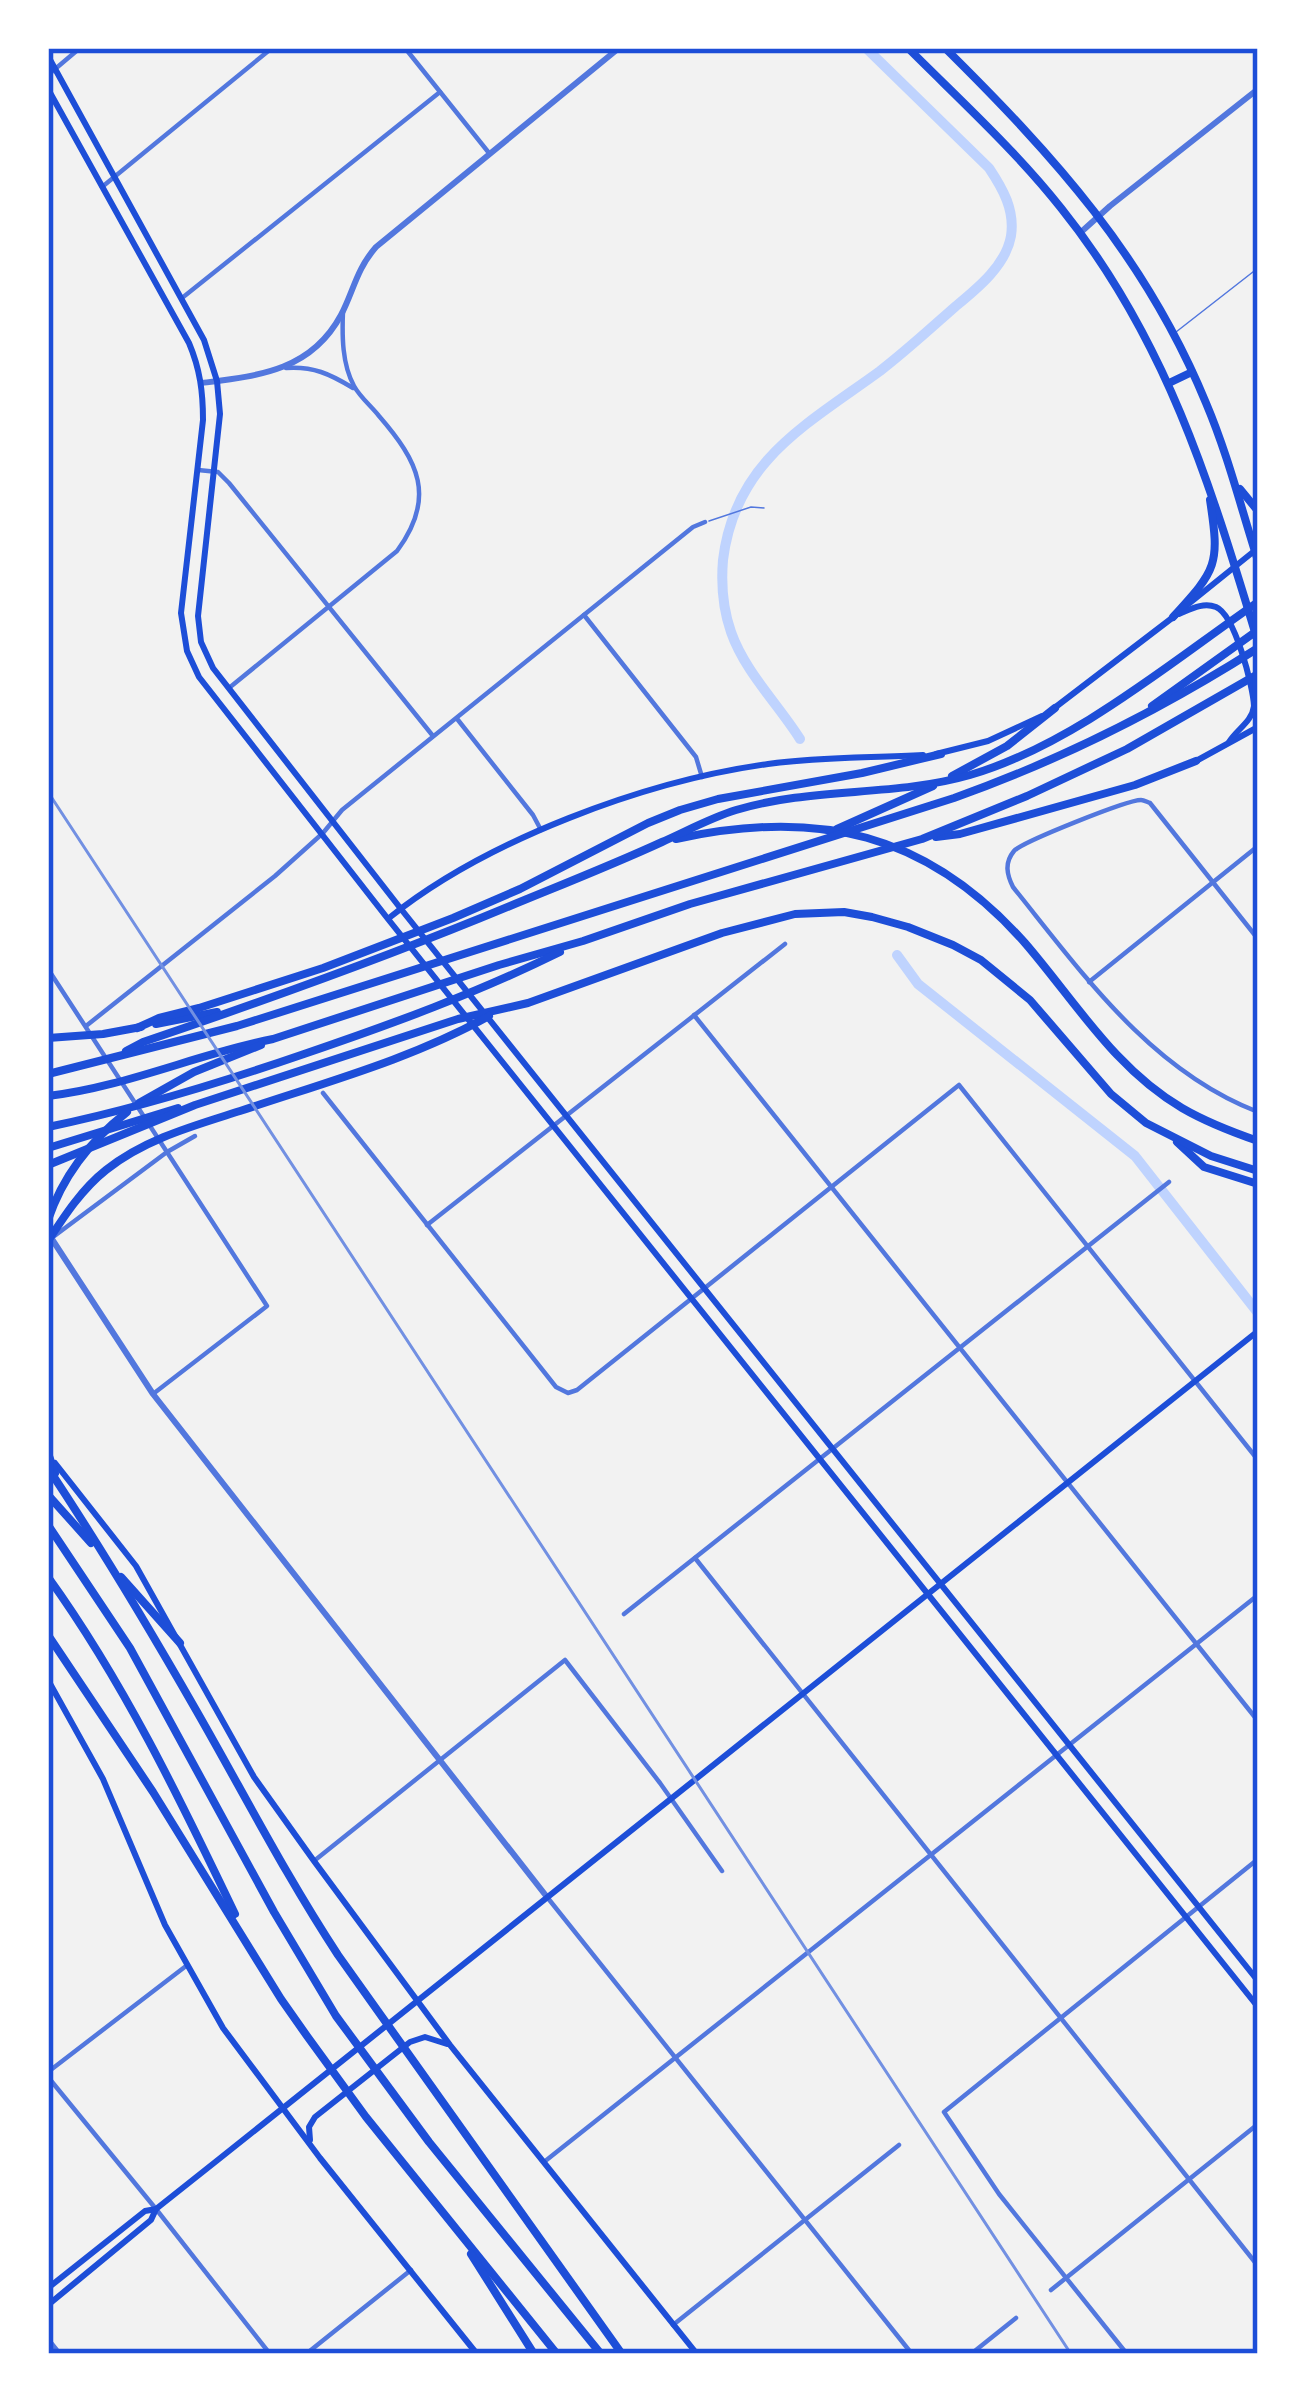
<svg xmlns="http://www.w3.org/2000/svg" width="1306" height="2402" font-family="Commissioner,sans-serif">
<rect width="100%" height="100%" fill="#f2f2f2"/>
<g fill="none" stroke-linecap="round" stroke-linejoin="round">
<!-- canal -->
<g stroke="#bfd3fe" stroke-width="10">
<path d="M800,739C778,704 745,672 731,632C723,609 721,584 723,560C735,461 806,425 880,371C906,351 931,328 956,306C978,288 1006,265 1011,236C1015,210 1003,189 989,168L866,48"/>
<path d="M897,955L918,984L1135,1156L1258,1313"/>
</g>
<!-- service -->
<g stroke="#5277de" stroke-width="1.5">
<path d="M1176,332L1258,268"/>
<path d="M709,521L751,507L764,508"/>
</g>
<!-- minor -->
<g stroke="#5277de" stroke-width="4.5">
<path d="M405,48L489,153"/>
<path d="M48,75L80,48"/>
<path d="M102,187L272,48"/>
<path d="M182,298L440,92"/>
<path d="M286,368C313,366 330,374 353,388"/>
<path d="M198,470L218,472L229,483L433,736"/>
<path d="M584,615L696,757L702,777"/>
<path d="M229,688L397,551C437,497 418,461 379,416C371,406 360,397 354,386C342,364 342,336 343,311"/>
<path d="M458,720L533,815L541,830"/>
<path d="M1258,939L1150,803C1147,802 1144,800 1141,800C1127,800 1022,842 1014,851C1004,863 1007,875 1013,887C1083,974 1151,1071 1258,1112"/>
<path d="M48,969L267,1306L153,1394"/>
<path d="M1089,982L1258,846"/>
<path d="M694,1015L1258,1721"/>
<path d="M86,1026L275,876L323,833L342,810L693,527L705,522"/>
<path d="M323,1093L556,1387L568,1393L577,1390L959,1085L1258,1460"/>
<path d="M427,1225L785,944"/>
<path d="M53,1237L167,1152L195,1136"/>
<path d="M695,1558L1258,2266"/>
<path d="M624,1614L1169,1182"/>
<path d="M314,1861L565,1660L660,1783L722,1871"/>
<path d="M547,1897L912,2354"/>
<path d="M48,2072L186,1966"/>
<path d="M48,2077L156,2209L270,2354"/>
<path d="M544,2162L1258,1595"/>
<path d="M1051,2290L1258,2124"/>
<path d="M673,2325L899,2145"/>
<path d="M48,2339L60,2354"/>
<path d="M306,2354L411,2270"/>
<path d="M971,2354L1016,2318"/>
<path d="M1127,2354L999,2194L944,2112L1258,1859"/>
</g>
<!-- tertiary -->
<g stroke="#5277de" stroke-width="6">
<path d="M1080,233L1110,206L1258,89"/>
<path d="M202,383C258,376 311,371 341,315C354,290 356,270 376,247L619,48"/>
<path d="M48,1233L153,1394L547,1897"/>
</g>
<!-- secondary -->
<g stroke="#1d4ed8" stroke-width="6">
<path d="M48,56L204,340L217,381L220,414L198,616L201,642L213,668L401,909L1258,1981"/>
<path d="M48,89L189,343C200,369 203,392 203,420L181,613L187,651L199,677L388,919L1258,2007"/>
<path d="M1186,606L1258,548"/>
<path d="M1179,614C1191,609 1203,602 1216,607C1235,615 1253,686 1254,706C1252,722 1237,729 1229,742"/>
<path d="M1053,709L1176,615"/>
<path d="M936,754L988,741L1042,716"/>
<path d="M1196,761L1258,727"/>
<path d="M389,918C486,840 645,781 768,764C819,757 871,758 923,755"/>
<path d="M55,1463L136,1566L254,1777L314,1861L450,2045L697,2354"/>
<path d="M48,1680L103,1779L165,1925L223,2028L320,2158L477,2354"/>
<path d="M310,2140L309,2127L315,2117L410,2042L425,2037L447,2044"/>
<path d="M48,2288L145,2211L156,2209L219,2159L1258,1331"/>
<path d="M48,2305L151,2220L156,2209"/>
</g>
<!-- primary -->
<g stroke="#1d4ed8" stroke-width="8">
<path d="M908,48C960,100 1016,151 1061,208C1167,340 1210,484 1258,642"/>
<path d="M945,48C1055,157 1146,257 1206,403C1228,455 1241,508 1258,561"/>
<path d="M1169,383L1192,372"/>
<path d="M1240,489L1258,511"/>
<path d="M1173,617C1217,569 1220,565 1210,500"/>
</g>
<!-- motorway -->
<g stroke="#1d4ed8" stroke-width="8">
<path d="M1152,706L1258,630"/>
<path d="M952,776L1007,746L1055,708"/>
<path d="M837,829L933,786"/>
<path d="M936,837L960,834L1135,785L1196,761"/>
<path d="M676,839C817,808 927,832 1025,943C1075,1001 1115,1069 1182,1108C1206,1122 1232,1132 1258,1141"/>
<path d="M156,1024L217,1012"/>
<path d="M137,1028L159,1018L199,1008L323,968L453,918L520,889L648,823L680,810L718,799L862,773L941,754"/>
<path d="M48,1038L103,1034L141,1027"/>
<path d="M126,1051L143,1042C267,1000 390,956 510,906C561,885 612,865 662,842C687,831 710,818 736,810C812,787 894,797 970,775C1073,745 1171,662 1258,602"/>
<path d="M48,1074L237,1026L954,798C1061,760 1162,709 1258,648"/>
<path d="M48,1096C125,1087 197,1054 273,1039L499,965L583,941L690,904L922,839L1027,796L1127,749L1258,674"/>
<path d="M139,1103L194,1072L261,1045"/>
<path d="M48,1127C135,1109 220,1083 304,1054C392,1024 477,993 560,952"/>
<path d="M1177,1142L1204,1167L1258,1184"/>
<path d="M48,1148L178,1108"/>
<path d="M48,1165L195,1105L458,1019L528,1003L722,933L795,914L844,912L872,917L908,927L953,945L981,960L1030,1000L1111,1094L1146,1123L1211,1156L1258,1171"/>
<path d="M48,1220C63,1175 90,1141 127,1112"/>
<path d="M48,1241C65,1215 82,1189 106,1170C145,1139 193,1126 240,1111C323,1083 412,1059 489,1016"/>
<path d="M48,1453L55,1473"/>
<path d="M48,1468C100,1546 149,1628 196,1710C243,1792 286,1876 338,1955L622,2354"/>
<path d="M48,1495L91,1543"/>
<path d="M48,1525L130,1648L274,1912L336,2016L429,2142L601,2354"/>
<path d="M48,1577C123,1681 180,1799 235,1914"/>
<path d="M121,1577L180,1643"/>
<path d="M48,1635L153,1792L281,1999L307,2036L366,2117L557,2354"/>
<path d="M471,2254L534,2354"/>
</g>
<!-- rail -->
<path stroke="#7290e2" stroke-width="3" d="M48,792L1071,2354"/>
</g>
<!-- border -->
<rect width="1306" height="2402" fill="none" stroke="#ffffff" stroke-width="102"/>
<rect x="51" y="51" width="1204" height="2300" fill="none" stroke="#1d4ed8" stroke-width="4.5"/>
</svg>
